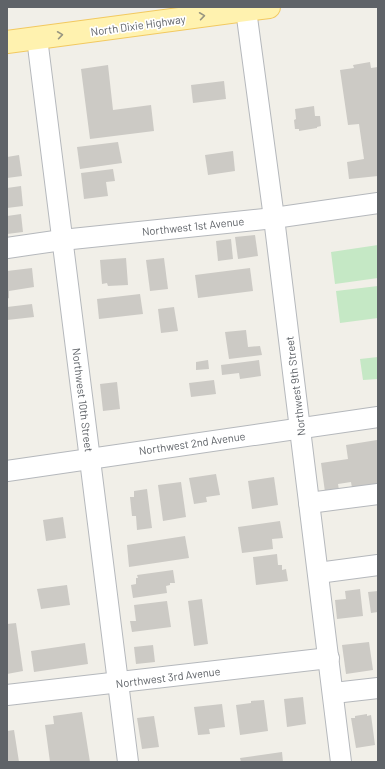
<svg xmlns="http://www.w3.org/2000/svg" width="385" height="769" font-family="Barlow,sans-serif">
<rect width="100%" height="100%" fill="#f1efe8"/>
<!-- green -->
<g fill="#c5e8c5">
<path d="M378,245V278L335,284L331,252Z"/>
<path d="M378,286V318L340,323L336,291Z"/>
<path d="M378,357V379L363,380L360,359Z"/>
</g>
<!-- building -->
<g fill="#cccac5">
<path d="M370,62L371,68L378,67V176L349,179L347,162L364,159L359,124L348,125L340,70L354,68L353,65Z"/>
<path d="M108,65L113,110L151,105L154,131L90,139L81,69Z"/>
<path d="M224,81L226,99L193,103L191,85Z"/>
<path d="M314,106L315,116H320L321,126L317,127V128L299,131V129H295L294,120L296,119L295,109Z"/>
<path d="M118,142L122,163L80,169L77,147Z"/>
<path d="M233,151L235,171L208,175L205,155Z"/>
<path d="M19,155L22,176L7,178V157Z"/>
<path d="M113,169L115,181L106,182L108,196L84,199L81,173Z"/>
<path d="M21,186L23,206L7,208V188Z"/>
<path d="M21,214L23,232L7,234V216Z"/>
<path d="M255,235L258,256L238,259L235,237Z"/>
<path d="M231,239L233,259L218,261L216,241Z"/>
<path d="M126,258L128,285L108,286L107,283L102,284L100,260Z"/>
<path d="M164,258L168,289L150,291L146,260Z"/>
<path d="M32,268L34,287L9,291V298L7,299V271Z"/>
<path d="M250,268L253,291L198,298L195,275Z"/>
<path d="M140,294L143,314L99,319L97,299Z"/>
<path d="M32,304L34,317L7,320V307Z"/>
<path d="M174,307L178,331L161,333L158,309Z"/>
<path d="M246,330L248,347L260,346L262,355L229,359L225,332Z"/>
<path d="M208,360L209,369L196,370V362Z"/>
<path d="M259,360L261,376L240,379L239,373L222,375L221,365Z"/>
<path d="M214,380L216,394L191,397L189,383Z"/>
<path d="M117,382L120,409L103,411L100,384Z"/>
<path d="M377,440L378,450V485L352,488L351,482L338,484L339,490L325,492L321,463L348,459L346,445Z"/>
<path d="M216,474L220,495L206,497L207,502L194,504L189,478Z"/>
<path d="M274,477L278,505L252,509L248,481Z"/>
<path d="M181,482L186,517L163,521L158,485Z"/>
<path d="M147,489L152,528L137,530L136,516H132L130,497H134V491Z"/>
<path d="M63,517L66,538L46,541L43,520Z"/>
<path d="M280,521L283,538L272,539L273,549L242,553L238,527Z"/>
<path d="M185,536L189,558L129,567L127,545Z"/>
<path d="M277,554L278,565H282V570L286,569L288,581L256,585L253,557Z"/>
<path d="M173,570L175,583H170V585L166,586L167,593L133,598L131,585L136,584V578H138L137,575Z"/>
<path d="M67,585L70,605L41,609L37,589Z"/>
<path d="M360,589L363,616L337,619L335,600L346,599L345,591Z"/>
<path d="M378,591V612L371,613L368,592Z"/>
<path d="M202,599L208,644L194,646L188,601Z"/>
<path d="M167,601L171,627L132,632L130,621H136L134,605Z"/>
<path d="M16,623L23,671L7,674V624Z"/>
<path d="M369,642L373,670L346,674L342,645Z"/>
<path d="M85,643L88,664L34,672L31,651Z"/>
<path d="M153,645L155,662L136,664L134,647Z"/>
<path d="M303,697L306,724L287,727L284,699Z"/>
<path d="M264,700L268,731L240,735L236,705L251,703V701Z"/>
<path d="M222,704L225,727L209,729L210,734L198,735L194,707Z"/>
<path d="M82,712L90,762H50L45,725L54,724L53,716Z"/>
<path d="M367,714V716L371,715L375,745L356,748L351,718H355V716Z"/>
<path d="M154,716L159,747L142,749L137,718Z"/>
<path d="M14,730L19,762H7V731Z"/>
<path d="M282,752L283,762H241L240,758Z"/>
</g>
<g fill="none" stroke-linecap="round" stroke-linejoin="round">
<defs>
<g id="minor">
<path d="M246,10L274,218L341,762"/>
<path d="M37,38L128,762"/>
<path d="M7,248L62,240L274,218L378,203"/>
<path d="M7,471L378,417"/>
<path d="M309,503L378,494"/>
<path d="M318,573L378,565"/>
<path d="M334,693L378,688"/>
<path d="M7,695L329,658"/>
</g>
<path id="major" d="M7,42L269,7"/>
</defs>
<!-- minor casing -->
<use href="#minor" stroke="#b5b8bc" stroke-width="22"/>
<!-- major casing -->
<use href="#major" stroke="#f2c960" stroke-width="24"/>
<!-- minor -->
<use href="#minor" stroke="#fff" stroke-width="20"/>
<!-- major -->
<use href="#major" stroke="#fff2af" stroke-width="22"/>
</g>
<!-- one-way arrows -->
<defs><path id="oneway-chevron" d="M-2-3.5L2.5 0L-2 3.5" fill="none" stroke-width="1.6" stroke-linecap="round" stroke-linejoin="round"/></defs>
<g stroke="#979581">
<use href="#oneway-chevron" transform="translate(202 16) rotate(-8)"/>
<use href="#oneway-chevron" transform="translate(60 35) rotate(-8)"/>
</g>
<g text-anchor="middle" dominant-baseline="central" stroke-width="3.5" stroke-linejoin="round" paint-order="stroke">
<!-- street labels -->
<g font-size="11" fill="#5f6368" stroke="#fff">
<text transform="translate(138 25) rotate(-8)">North Dixie Highway</text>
<text transform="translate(193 226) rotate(-6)">Northwest 1st Avenue</text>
<text transform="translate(295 386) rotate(-97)">Northwest 9th Street</text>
<text transform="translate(83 400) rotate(83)">Northwest 10th Street</text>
<text transform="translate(192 443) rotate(-8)">Northwest 2nd Avenue</text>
<text transform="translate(168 677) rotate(-7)">Northwest 3rd Avenue</text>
</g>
</g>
<!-- border -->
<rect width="385" height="769" fill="none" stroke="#5f6368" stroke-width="16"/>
</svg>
